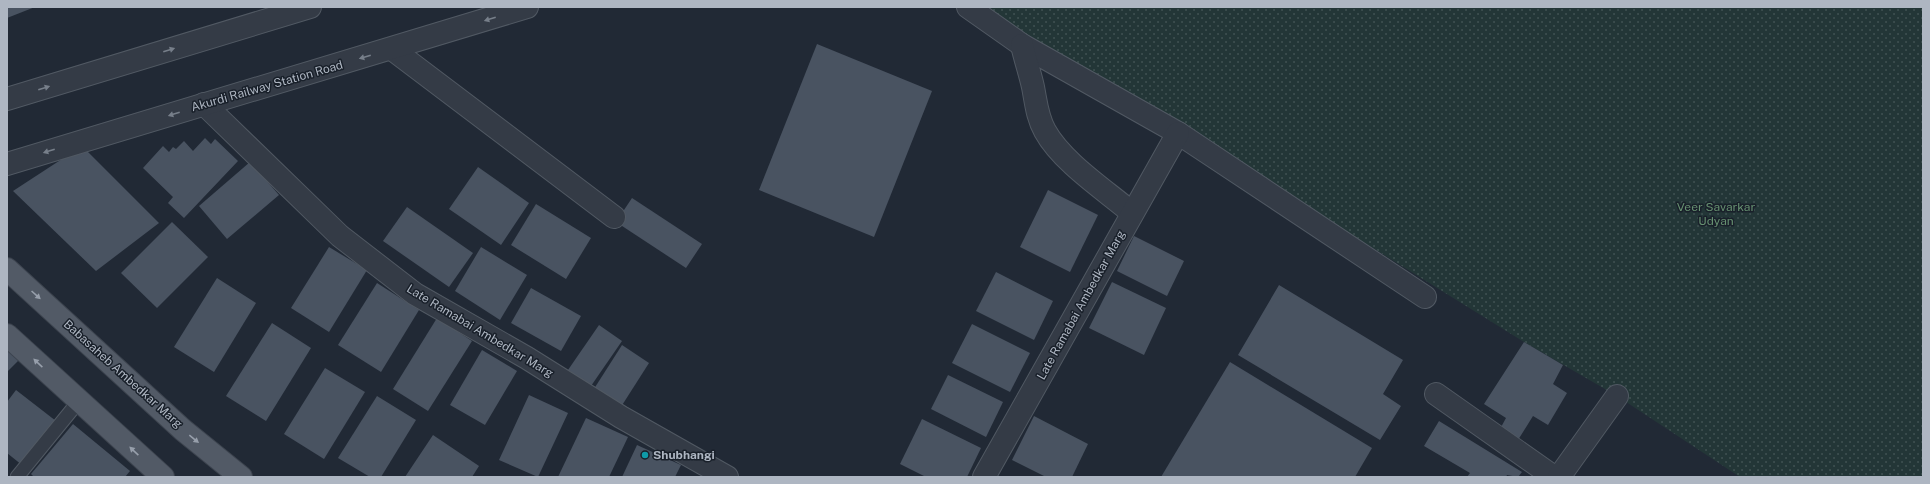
<svg xmlns="http://www.w3.org/2000/svg" width="1930" height="484" font-family="'Public Sans',sans-serif">
<defs>
<pattern id="park-dots" width="8" height="8" patternUnits="userSpaceOnUse"><rect width="8" height="8" fill="#233637"/><path d="M2 2h.1M6 6h.1" fill="none" stroke="#405152" stroke-width="1.8" stroke-linecap="round"/></pattern>
</defs>
<rect width="100%" height="100%" fill="#212935"/>
<!-- park -->
<path fill="url(#park-dots)" d="M983,7H1923V477H1740L1617,396L1524,342L1077,64L1026,35Z"/>
<!-- building -->
<g fill="#495361">
<path d="M7,7H35L7,18Z"/>
<path d="M817,44L932,91L874,237L759,190Z"/>
<path d="M205,138L211,144L215,139L238,161L184,218L168,203L173,197L143,168L163,146L169,152L173,147L176,149L184,141L193,151Z"/>
<path d="M82,146L159,223L96,271L13,191Z"/>
<path d="M250,162L279,195L227,239L199,206Z"/>
<path d="M478,167L529,203L501,245L449,209Z"/>
<path d="M1048,190L1098,215L1070,272L1020,247Z"/>
<path d="M632,198L702,244L686,268L616,222Z"/>
<path d="M536,204L591,238L566,279L511,245Z"/>
<path d="M407,207L473,253L449,287L383,241Z"/>
<path d="M172,222L208,257L157,308L121,273Z"/>
<path d="M1134,236L1184,261L1167,296L1117,271Z"/>
<path d="M329,247L367,270L329,332L291,308Z"/>
<path d="M481,247L527,275L500,320L455,291Z"/>
<path d="M996,272L1053,301L1034,340L976,311Z"/>
<path d="M217,278L256,303L214,372L174,347Z"/>
<path d="M1112,282L1166,308L1144,355L1089,328Z"/>
<path d="M377,283L419,310L381,372L338,345Z"/>
<path d="M1279,285L1403,360L1383,394L1401,406L1380,440L1238,355Z"/>
<path d="M531,288L581,316L561,351L511,323Z"/>
<path d="M437,318L472,341L428,411L393,389Z"/>
<path d="M272,323L311,348L266,421L226,396Z"/>
<path d="M972,324L1030,353L1010,392L952,363Z"/>
<path d="M599,325L622,341L591,386L568,370Z"/>
<path d="M1524,342L1563,365L1553,384L1567,393L1548,425L1533,416L1518,440L1500,429L1506,418L1484,404Z"/>
<path d="M7,344L21,358L7,372Z"/>
<path d="M622,345L649,363L619,410L592,392Z"/>
<path d="M482,350L517,371L485,425L450,405Z"/>
<path d="M1230,362L1372,448L1355,477H1161Z"/>
<path d="M325,368L365,392L324,459L284,434Z"/>
<path d="M948,375L1003,402L986,437L931,409Z"/>
<path d="M16,390L56,421L22,465L7,453V402Z"/>
<path d="M529,395L568,413L538,477L499,460Z"/>
<path d="M377,396L416,420L381,477H370L338,458Z"/>
<path d="M1034,416L1088,444L1072,477H1046L1012,460Z"/>
<path d="M586,418L628,437L609,477H558Z"/>
<path d="M922,419L981,448L967,477H926L900,464Z"/>
<path d="M1439,421L1522,472L1518,477L1507,475L1506,477H1467L1470,473L1424,446Z"/>
<path d="M73,424L130,471L125,477H34L31,474Z"/>
<path d="M433,435L479,466L472,477H405Z"/>
<path d="M637,445L681,465L675,477H622Z"/>
</g>
<g fill="none" stroke-linecap="round" stroke-linejoin="round">
<defs>
<path id="lane" d="M17,477L79,401"/>
<g id="street">
<path d="M968,7L1022,45L1178,133L1425,297"/>
<path d="M1022,45C1025,59 1030,73 1033,87C1036,102 1037,117 1045,131C1062,162 1105,190 1132,213"/>
<path d="M392,49L614,217"/>
<path d="M7,99L310,7"/>
<path d="M204,104L340,236L415,294L527,358L621,417L727,477"/>
<path d="M7,164L527,7"/>
<path d="M1436,394L1554,477"/>
<path d="M984,477L1178,133"/>
<path d="M1559,477L1617,396"/>
</g>
<g id="primary">
<path d="M7,269L183,430L241,477"/>
<path d="M7,335L163,477"/>
</g>
</defs>
<!-- lane casing -->
<use href="#lane" stroke="#515963" stroke-width="15"/>
<!-- street casing -->
<use href="#street" stroke="#515963" stroke-width="24"/>
<!-- primary casing -->
<use href="#primary" stroke="#3d444f" stroke-width="24"/>
<!-- lane -->
<use href="#lane" stroke="#343b46" stroke-width="13"/>
<!-- street -->
<use href="#street" stroke="#343b46" stroke-width="22"/>
<!-- primary -->
<use href="#primary" stroke="#525a66" stroke-width="22"/>
</g>
<!-- one-way arrows -->
<defs><path id="oneway-solid" d="M-6-.8H1V-3.2L6.5 0L1 3.2V.8H-6Z"/></defs>
<g fill="#777f8a">
<use href="#oneway-solid" transform="translate(490 19) rotate(163)"/>
<use href="#oneway-solid" transform="translate(169 50) rotate(-17)"/>
<use href="#oneway-solid" transform="translate(365 57) rotate(164)"/>
<use href="#oneway-solid" transform="translate(44 88) rotate(-17)"/>
<use href="#oneway-solid" transform="translate(174 114) rotate(163)"/>
<use href="#oneway-solid" transform="translate(49 151) rotate(163)"/>
</g>
<g fill="#979fab">
<use href="#oneway-solid" transform="translate(36 295) rotate(42)"/>
<use href="#oneway-solid" transform="translate(38 363) rotate(-137)"/>
<use href="#oneway-solid" transform="translate(194 439) rotate(39)"/>
<use href="#oneway-solid" transform="translate(134 451) rotate(-137)"/>
</g>
<!-- markers -->
<circle fill="#0f9aa8" stroke="#19202a" stroke-width="1.5" cx="645" cy="455" r="4"/>
<g text-anchor="middle" dominant-baseline="central" stroke-width="3" stroke-linejoin="round" paint-order="stroke">
<!-- street labels -->
<g font-size="12" fill="#aeb6c2" stroke="#19202a">
<text transform="translate(267 86) rotate(-16)">Akurdi Railway Station Road</text>
<text transform="translate(1081 305) rotate(-61)">Late Ramabai Ambedkar Marg</text>
<text transform="translate(480 331) rotate(31)">Late Ramabai Ambedkar Marg</text>
<text transform="translate(123 374) rotate(42)">Babasaheb Ambedkar Marg</text>
</g>
<!-- park labels -->
<g font-size="12" fill="#679171" stroke="#19202a">
<text x="1716" y="207">Veer Savarkar<tspan x="1716" dy="14">Udyan</tspan></text>
</g>
<!-- poi labels -->
<g font-size="12" font-weight="bold" fill="#aeb6c2" stroke="#19202a" text-anchor="start">
<text x="653" y="455">Shubhangi</text>
</g>
</g>
<!-- border -->
<rect width="1930" height="484" fill="none" stroke="#aeb6c2" stroke-width="16"/>
</svg>
